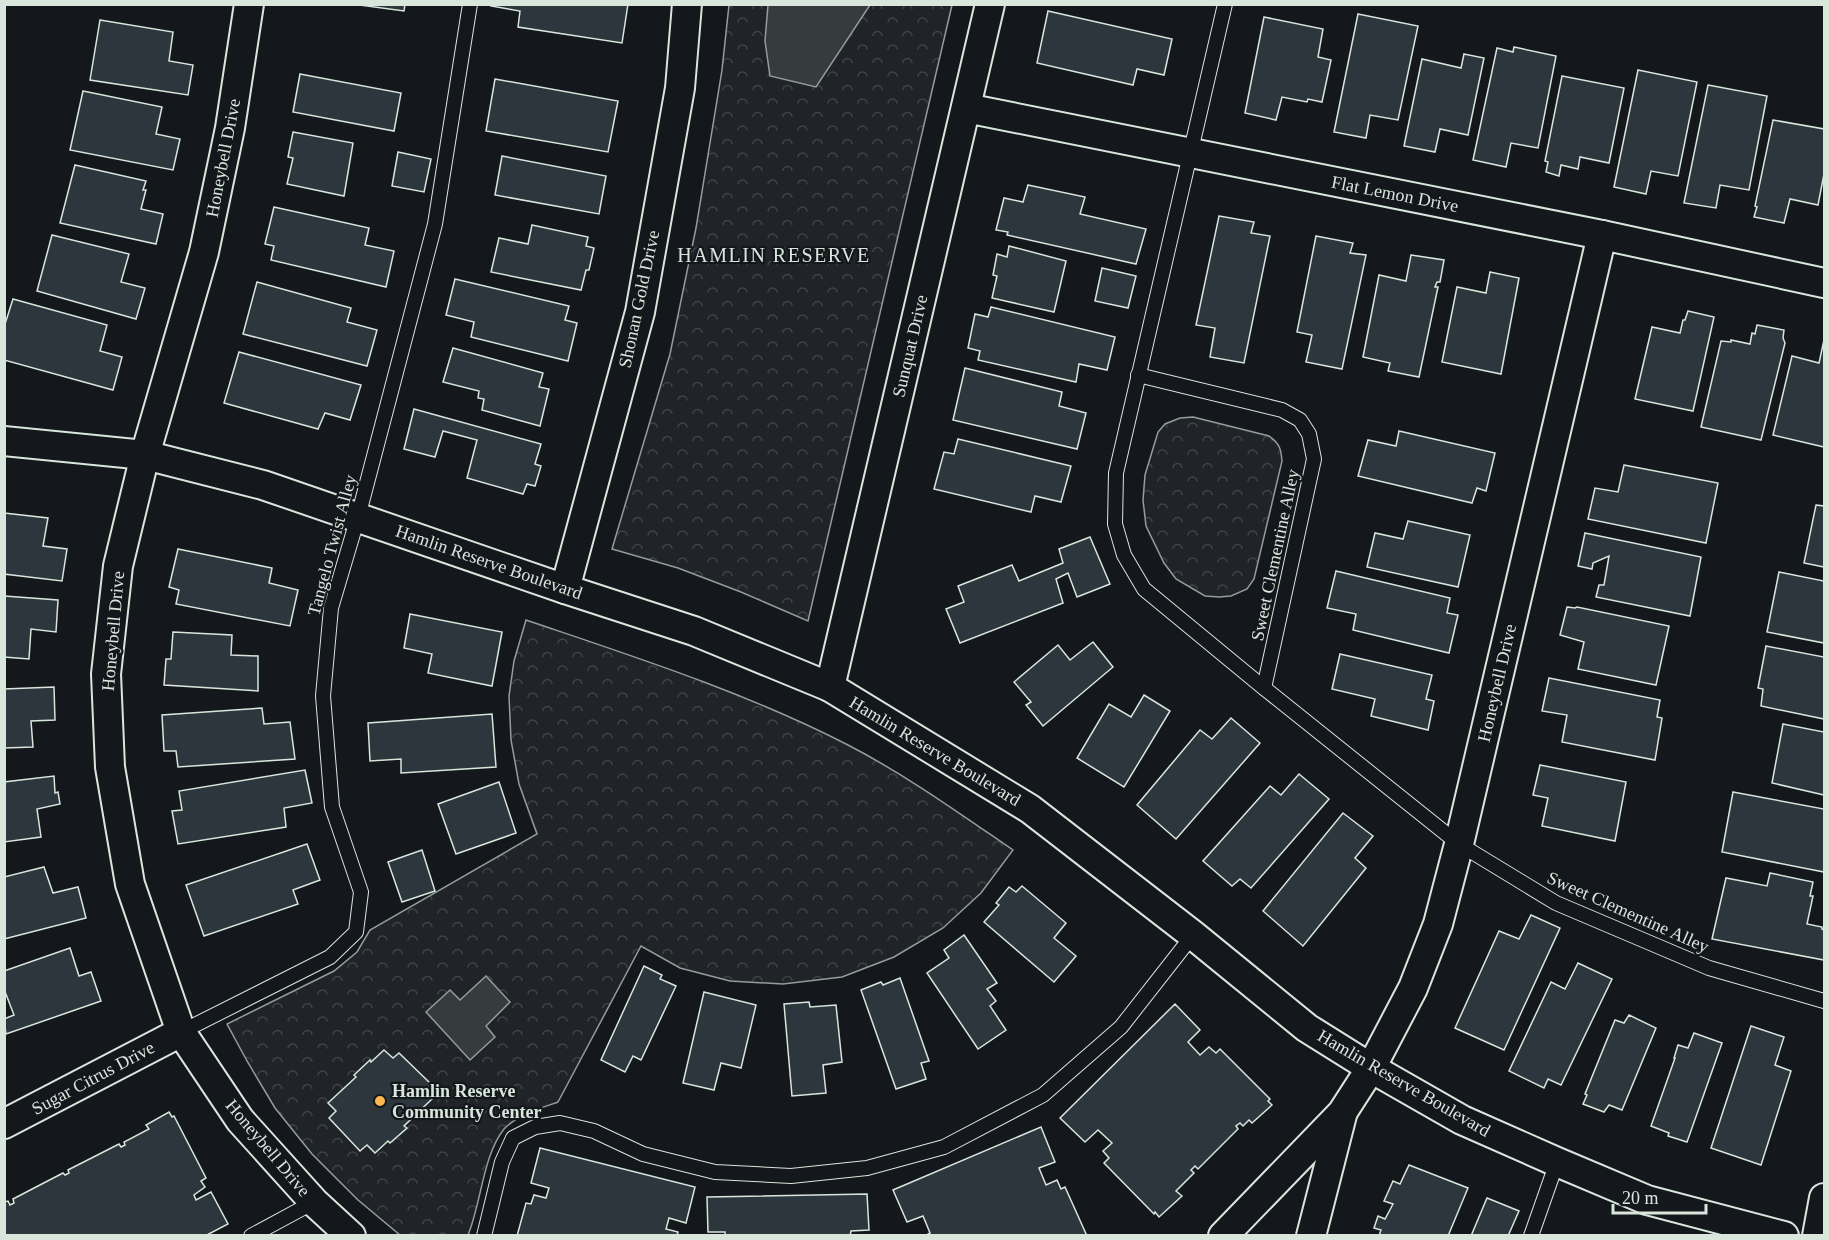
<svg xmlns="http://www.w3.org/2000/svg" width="1829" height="1240" font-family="Georgia,serif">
<defs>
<pattern id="park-crowns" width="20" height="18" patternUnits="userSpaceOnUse" patternTransform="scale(1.5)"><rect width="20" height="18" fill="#202428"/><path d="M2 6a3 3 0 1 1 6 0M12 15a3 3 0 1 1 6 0" fill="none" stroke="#404447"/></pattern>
</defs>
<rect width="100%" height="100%" fill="#14181c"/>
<!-- park -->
<g fill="url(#park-crowns)" stroke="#939e99" stroke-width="1.5">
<path d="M729,5H952L808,621L741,592L678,568L612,549L670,354L696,228L722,70Z"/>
<path d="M1193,417L1269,436C1280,444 1281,449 1282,461L1254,579L1247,589L1231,596L1219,597L1205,596L1176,579L1164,563L1146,526L1143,500L1145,475L1158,432L1165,424L1180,418Z"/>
<path d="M526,620C635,657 745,692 848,745C906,775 959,813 1013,850L981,893L943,928L894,957L842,977L783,984L730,981L680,968L641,946L558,1102C541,1108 517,1115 504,1129C483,1155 481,1204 468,1235H400L358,1200L312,1154L275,1108L247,1061L227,1024L334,971L357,952L370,930L537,834L519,784L511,740L509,696L514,661Z"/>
</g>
<!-- water -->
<g fill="#363b3e" stroke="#939e99" stroke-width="1.5">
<path d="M768,5V4L870,5L816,87L770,76L765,41Z"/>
<path d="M486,976L510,1002L486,1026L495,1037L470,1060L426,1012L450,990L460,1000Z"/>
</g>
<!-- building -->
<g fill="#2c363c" stroke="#d8e6dc" stroke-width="1.5">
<path d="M352,4H405L404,11Z"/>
<path d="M492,4H628L622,43L518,27L520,11L491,6Z"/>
<path d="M1048,11L1172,39L1164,75L1137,69L1133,85L1037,63Z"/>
<path d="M1358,14L1418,26L1398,120L1370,115L1366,138L1334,132Z"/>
<path d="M1264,17L1323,29L1318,57L1331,60L1322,102L1308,99L1307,102L1282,97L1276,120L1245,113Z"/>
<path d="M100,20L173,32L169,61L193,65L188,95L90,80Z"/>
<path d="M1514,47L1556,56L1538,148L1511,143L1506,167L1473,160L1497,48L1513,52Z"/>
<path d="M1464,54L1484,58L1468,135L1440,129L1435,152L1404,146L1422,59L1461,68Z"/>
<path d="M1638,70L1697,82L1678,176L1651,171L1646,194L1614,187Z"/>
<path d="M300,74L401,93L394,131L293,112Z"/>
<path d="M1562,76L1624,88L1609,163L1580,157L1578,169L1561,165L1559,176L1546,172L1548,162L1545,161Z"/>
<path d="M495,79L618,101L608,152L486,131Z"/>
<path d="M1708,85L1767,96L1749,190L1720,185L1716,208L1684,203Z"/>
<path d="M83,91L162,107L156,134L180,139L173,170L70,150Z"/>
<path d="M1773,120L1824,129V174L1818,205L1790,199L1784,223L1754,217L1757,207L1755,206Z"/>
<path d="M293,132L353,143L344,196L287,184L293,158L288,157Z"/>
<path d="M398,152L431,159L424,192L392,186Z"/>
<path d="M502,156L606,176L599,214L495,195Z"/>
<path d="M75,165L146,181L143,190H146L141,209L163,214L156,244L60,223Z"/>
<path d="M1028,185L1085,197L1080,214L1146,229L1136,264L1007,235L1008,232L996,230L1004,198L1023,202Z"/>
<path d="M274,207L369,228L365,245L394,251L386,287L271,260L274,246L265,244Z"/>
<path d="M1219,216L1254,222L1251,233L1270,236L1244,363L1210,357L1215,328L1196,325Z"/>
<path d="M532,225L588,237L586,246L594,248L589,270H586L581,290L491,272L499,238L528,244Z"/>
<path d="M52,235L129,254L121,282L145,288L136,319L37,291Z"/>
<path d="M1316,236L1353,243L1350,253L1366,255L1342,369L1306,362L1312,335L1297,332Z"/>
<path d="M1009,246L1066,261L1054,312L992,298L997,276L993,275L997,254L1007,257Z"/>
<path d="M1411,255L1444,260L1440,282H1437L1435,287H1438L1419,377L1388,371L1390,363L1363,357L1379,275L1406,281Z"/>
<path d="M1102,268L1136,276L1128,308L1095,301Z"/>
<path d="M1490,272L1519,278L1501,374L1442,362L1457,287L1486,293Z"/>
<path d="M455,279L569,306L565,320L577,323L568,361L471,337L474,322L446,315Z"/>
<path d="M257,282L351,308L347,322L377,330L367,366L243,334Z"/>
<path d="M13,299L107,325L100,351L122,357L113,390L4,360V327Z"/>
<path d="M991,307L1115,337L1107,370L1079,364L1076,382L978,360L980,351L968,348L975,314L988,317Z"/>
<path d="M1688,311L1714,317L1693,411L1635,399L1652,327L1680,333L1683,320H1685Z"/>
<path d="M1757,325L1784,330L1783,338L1785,343L1761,440L1701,427L1721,341L1731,342V340L1750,344L1752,333L1755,334Z"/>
<path d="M1824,340V447L1773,435L1792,356L1819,363Z"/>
<path d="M453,348L543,373L539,387L549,389L540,426L482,410L484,399L478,398L479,391L443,382Z"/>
<path d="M239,352L361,385L350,420L325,413L318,429L224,403Z"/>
<path d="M965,368L1062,392L1059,406L1086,413L1077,449L953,420Z"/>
<path d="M414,409L541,444L535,464L541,466L535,486L527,484L523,494L467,478L477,440L443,431L435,457L404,449Z"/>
<path d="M1399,431L1495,453L1486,491L1477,488L1472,503L1358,476L1368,440L1396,446Z"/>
<path d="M958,439L1071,466L1061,502L1035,496L1031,512L934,489L944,452L954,454Z"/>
<path d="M1624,465L1718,483L1706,543L1588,519L1595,488L1618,492Z"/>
<path d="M1816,505L1824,506V567L1804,563Z"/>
<path d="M4,513L48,518L43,546L67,549L62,581L4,574Z"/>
<path d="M1408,521L1470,535L1458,587L1367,567L1375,533L1403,539Z"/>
<path d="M1585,533L1701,557L1690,616L1596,597L1599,585H1604L1609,556L1593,563L1592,569L1578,566Z"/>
<path d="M1090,537L1110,584L1077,597L1068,573L1056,579L1063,603L960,643L946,609L964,602L958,586L1012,565L1019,581L1063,563L1059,549Z"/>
<path d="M178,549L272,568L269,583L298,590L290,626L176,604L179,590L169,587Z"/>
<path d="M1336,571L1450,598L1447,613L1458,615L1449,653L1353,630L1356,614L1327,608Z"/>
<path d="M1779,572L1824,581V643L1767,632Z"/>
<path d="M4,596L58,600L56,632L31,629L29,659L4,657Z"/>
<path d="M1567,607L1575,608L1577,607L1669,626L1656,685L1578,669L1584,642L1560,635Z"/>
<path d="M410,614L502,632L492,686L428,673L432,654L404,648Z"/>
<path d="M173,632L232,635L231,655L258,656V691L164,685L166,659H171Z"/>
<path d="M1093,642L1113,667L1043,726L1026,705L1031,702L1014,682L1058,645L1070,660Z"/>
<path d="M1766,646L1824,657V719L1761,706L1763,689L1758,688Z"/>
<path d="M1340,654L1432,675L1426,699L1434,701L1428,730L1371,716L1375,699L1332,689Z"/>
<path d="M1549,678L1660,700L1657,717L1662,718L1655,760L1562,742L1567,715L1542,711Z"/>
<path d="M54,687L55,720L31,721L33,747L4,748V689Z"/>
<path d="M1144,695L1170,711L1124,787L1077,758L1109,704L1131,717Z"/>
<path d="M262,708L264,724L290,722L295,759L178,767L176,751H164L162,715Z"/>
<path d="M492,714L496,767L401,773V759L370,761L368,723Z"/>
<path d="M1231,718L1260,743L1176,839L1137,805L1200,730L1212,739Z"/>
<path d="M1783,724L1824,732V795L1772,783Z"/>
<path d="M1540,765L1626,782L1615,841L1542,826L1548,798L1533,795Z"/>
<path d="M305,770L312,803L284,808L286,827L178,844L172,811L182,810L179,791Z"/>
<path d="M1299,774L1329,799L1251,888L1240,879L1232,886L1203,861L1270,786L1281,795Z"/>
<path d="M54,776L55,793L58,792L60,804L37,809L41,837L4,842V782Z"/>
<path d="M499,782L516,833L456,854L438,804Z"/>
<path d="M1733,792L1824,809V872L1722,852Z"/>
<path d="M1343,813L1373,836L1355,858L1366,868L1303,946L1263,911Z"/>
<path d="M307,844L320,880L293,890L298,904L204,936L186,885Z"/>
<path d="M422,850L435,891L402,902L388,862Z"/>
<path d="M44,867L53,893L78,887L86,918L4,939V877Z"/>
<path d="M1770,873L1813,882L1810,896H1813L1807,924L1822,927V929L1824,930V960L1712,939L1726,878L1767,886Z"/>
<path d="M1022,886L1066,923L1054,938L1076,956L1054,982L984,922L999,905L996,903L1009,887L1016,892Z"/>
<path d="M1531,915L1560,928L1504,1050L1455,1028L1499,931L1519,939Z"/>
<path d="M964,935L997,983L987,989L996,1001L990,1006L1006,1030L978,1049L927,973L949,958L944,950Z"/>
<path d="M70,948L79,976L91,972L101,1001L6,1034L4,1019L14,1015L4,989V971Z"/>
<path d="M1578,963L1612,979L1561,1085L1548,1079L1544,1088L1509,1071L1551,982L1565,989Z"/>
<path d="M644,966L662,975L660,979L676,986L641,1060L633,1056L625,1072L601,1060Z"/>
<path d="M900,978L929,1061L921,1063L926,1079L896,1089L861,990L881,982L883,985Z"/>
<path d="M704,992L756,1005L741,1068L721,1063L714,1090L683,1083Z"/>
<path d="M809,1002L810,1007L836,1005L842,1062L823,1065L826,1093L792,1096L784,1004Z"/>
<path d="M1175,1004L1200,1030L1188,1042L1200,1055L1209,1047L1216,1053L1220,1049L1270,1099L1268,1101L1272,1105L1252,1123L1249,1120L1243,1126L1240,1123L1236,1126L1238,1129L1198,1169L1195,1166L1191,1170L1194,1173L1176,1191L1182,1196L1159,1217L1155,1212L1154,1214L1104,1163L1109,1158L1103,1151L1112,1143L1098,1130L1085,1142L1060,1118Z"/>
<path d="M1629,1015L1656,1028L1622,1110L1609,1105L1604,1112L1583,1104L1587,1095L1585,1094L1615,1020L1624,1023Z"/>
<path d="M1751,1026L1784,1037L1775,1065L1791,1071L1761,1165L1711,1148Z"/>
<path d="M1694,1033L1722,1043L1687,1142L1668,1136L1669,1133L1651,1126L1675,1058H1674L1678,1045L1688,1048Z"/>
<path d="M384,1050L393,1058L399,1053L431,1084L424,1091L432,1099L404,1126L407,1128L390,1143L388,1141L375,1153L367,1145L360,1151L329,1118L336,1111L328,1103L356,1077L354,1075L370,1060L371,1062Z"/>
<path d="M169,1112L172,1117L174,1116L206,1178L201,1181L205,1187L194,1195L196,1200L211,1192L228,1224L205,1236H4V1202L8,1201L10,1205L14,1203L13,1199L63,1173L65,1175L69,1173L68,1170L119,1144L121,1147L125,1145L124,1142L149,1129L146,1125Z"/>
<path d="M1041,1127L1055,1162L1039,1168L1046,1185L1057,1180L1061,1189L1065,1187L1087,1236H925L930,1233L923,1216L907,1222L893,1190Z"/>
<path d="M540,1148L695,1187L686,1223L669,1218L666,1229L678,1232L677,1236H517L526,1203L531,1204L534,1195L546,1198L549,1188L531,1183Z"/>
<path d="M1409,1165L1468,1188L1448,1236H1379L1381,1230L1374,1228L1378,1216L1385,1219L1393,1204L1384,1201L1393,1181L1400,1184Z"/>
<path d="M867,1194L869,1230L851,1231L850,1236H725V1232H708L707,1197Z"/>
<path d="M1487,1198L1519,1211L1508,1236H1471Z"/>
</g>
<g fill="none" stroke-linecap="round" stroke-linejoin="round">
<defs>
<g id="lane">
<path d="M1225,4L1116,473L1115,524L1124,555L1144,589L1264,688L1459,844L1556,903L1709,968L1824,1001"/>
<path d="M1138,375L1282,410L1300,420L1309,434L1314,459L1264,688"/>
<path d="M181,1032L330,957L356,932L361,892L332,807L323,696L331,608L358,517L435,224L470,4"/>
<path d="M251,1236L314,1202"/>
<path d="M484,1236L502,1162L513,1138L535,1127L560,1123L594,1131L643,1154L715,1172L791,1176L867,1168L944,1147L1043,1095L1121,1027L1193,935"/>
<path d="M1531,1236L1557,1162"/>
</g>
<g id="street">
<path d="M249,4L230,128L204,252L145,455L118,566L106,674L110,767L130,884L181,1032L240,1120L314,1202L351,1236"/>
<path d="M966,108L1602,235L1824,283"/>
<path d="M4,441L145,455L263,485L565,589L694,631L830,687L1030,809L1193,935L1307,1028L1371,1068L1462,1120L1557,1162L1647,1200L1784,1236"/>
<path d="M565,589L640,312L680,88L687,4"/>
<path d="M830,687L990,4"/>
<path d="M4,1124L181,1032"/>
<path d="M1223,1236L1342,1113L1371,1068L1413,988L1438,924L1459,844L1602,235"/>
<path d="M1311,1236L1342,1115"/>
<path d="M1817,1236L1824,1198"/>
</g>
</defs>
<!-- lane casing -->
<use href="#lane" stroke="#d8e6dc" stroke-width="16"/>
<!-- street casing -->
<use href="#street" stroke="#d8e6dc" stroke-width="32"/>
<!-- lane -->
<use href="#lane" stroke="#14181c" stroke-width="14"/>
<!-- street -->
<use href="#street" stroke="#14181c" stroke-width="28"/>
</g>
<!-- markers -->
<circle fill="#ffb74d" stroke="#14181c" stroke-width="2" cx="380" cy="1101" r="6"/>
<g text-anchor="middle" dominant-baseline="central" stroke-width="4.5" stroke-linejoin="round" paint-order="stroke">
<!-- street labels -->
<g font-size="18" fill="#d8e6dc" stroke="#14181c">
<text transform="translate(223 158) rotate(-79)">Honeybell Drive</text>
<text transform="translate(1395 194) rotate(11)">Flat Lemon Drive</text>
<text transform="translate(639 299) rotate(-78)">Shonan Gold Drive</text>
<text transform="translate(910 346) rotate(-77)">Sunquat Drive</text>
<text transform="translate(332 545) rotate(-75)">Tangelo Twist Alley</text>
<text transform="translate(1275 555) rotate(-78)">Sweet Clementine Alley</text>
<text transform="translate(489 562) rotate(19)">Hamlin Reserve Boulevard</text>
<text transform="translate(113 631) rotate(-85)">Honeybell Drive</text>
<text transform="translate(1497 683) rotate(-77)">Honeybell Drive</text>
<text transform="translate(935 751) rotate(31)">Hamlin Reserve Boulevard</text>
<text transform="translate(1628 912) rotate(24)">Sweet Clementine Alley</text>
<text transform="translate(93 1078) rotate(-28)">Sugar Citrus Drive</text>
<text transform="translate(1404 1083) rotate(30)">Hamlin Reserve Boulevard</text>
<text transform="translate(268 1148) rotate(50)">Honeybell Drive</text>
</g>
<!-- poi labels -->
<g font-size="18" font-weight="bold" fill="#d8e6dc" stroke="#14181c" text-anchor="start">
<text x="392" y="1091">Hamlin Reserve<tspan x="392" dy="21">Community Center</tspan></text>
</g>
<!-- neighbourhood labels -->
<g font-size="20" letter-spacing="1.5" fill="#d8e6dc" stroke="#14181c">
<text x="774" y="255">HAMLIN RESERVE</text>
</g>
</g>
<!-- border -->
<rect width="1829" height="1240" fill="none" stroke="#d8e6dc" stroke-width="12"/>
<!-- scale -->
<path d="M1613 1204v9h93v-9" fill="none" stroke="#d8e6dc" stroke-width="3"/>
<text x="1622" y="1204" font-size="18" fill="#d8e6dc" stroke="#14181c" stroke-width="4.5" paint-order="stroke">20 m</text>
</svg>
